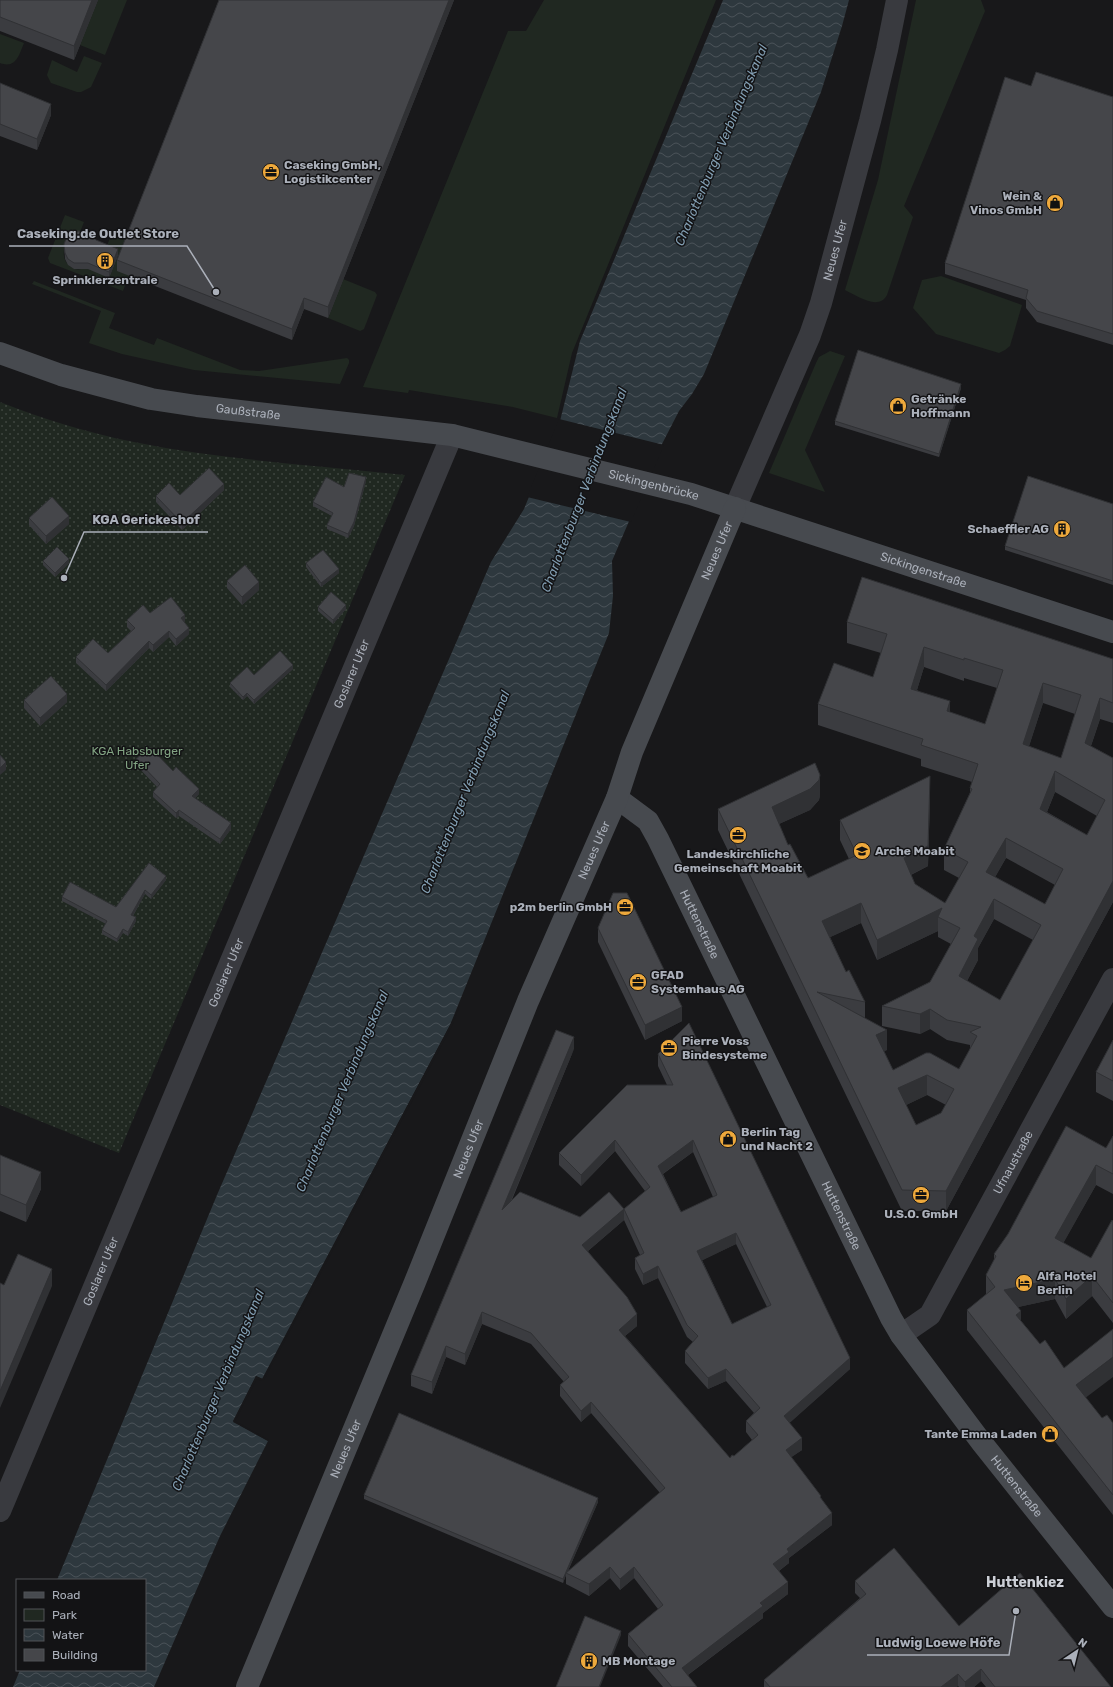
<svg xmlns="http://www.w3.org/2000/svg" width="1113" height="1687" font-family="Rubik,sans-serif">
<defs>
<pattern id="garden-dots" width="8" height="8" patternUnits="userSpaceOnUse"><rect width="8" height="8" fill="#202821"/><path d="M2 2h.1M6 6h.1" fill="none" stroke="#3e453f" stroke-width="1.8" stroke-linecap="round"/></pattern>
<pattern id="water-waves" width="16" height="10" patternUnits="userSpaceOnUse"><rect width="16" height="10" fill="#2e383e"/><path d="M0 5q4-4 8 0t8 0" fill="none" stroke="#4a5258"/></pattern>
</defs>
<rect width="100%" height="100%" fill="#18181a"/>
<!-- green -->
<g fill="#202821">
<path d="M98,0H127L105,55L80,45Z"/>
<path d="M544,0H716L572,353L557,418L513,407L409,390L408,393L363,387L508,31H526Z"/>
<path d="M916,0H981L985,11L904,206L913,217L887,295C879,311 857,296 845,290L878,180Z"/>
<path d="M0,34L24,43C19,55 16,69 0,63Z"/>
<path d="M84,56L102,63L91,87L81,92H77L51,83L47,75L52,60L77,72Z"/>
<path d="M65,215L84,222L78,237L64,250C63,256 65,263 71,267C82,276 101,258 106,248C108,243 110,238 112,233L141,244L123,291L50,263L48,258Z"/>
<path d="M941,276L1022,305L1010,346L1005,350L999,353L936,334L913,308L922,280Z"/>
<path d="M343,279L375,292L377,295L364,329L360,331L328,318Z"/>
<path d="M34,281L115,313L109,328L154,345L157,338L240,370L259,371L347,358L349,360V363L340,384L194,370L122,354L89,343L101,311L32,284Z"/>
<path d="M830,351L845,356L805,450L825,492L769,473L816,363L819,357Z"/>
</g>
<!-- garden -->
<path fill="url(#garden-dots)" d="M0,402C43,419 88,433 134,442C223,460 315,465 405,475L119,1153L0,1105Z"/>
<!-- water -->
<path fill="url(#water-waves)" d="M723,0H849L842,26L821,92L704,374L692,394L679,411L662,444L612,561L613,596L609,633L450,1025L262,1379L256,1376L233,1422L268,1441L220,1536L154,1687H13L20,1670H145V1580H57L217,1195L491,562L524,509L560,421L580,341Z"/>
<!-- pier -->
<g fill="#18181a">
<path d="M559,419L664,445L631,522L527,497Z"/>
<path d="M459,1008L452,1026L264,1380L262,1381L257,1379L235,1421L269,1440L268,1441L233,1421L256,1376L263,1379Z"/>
</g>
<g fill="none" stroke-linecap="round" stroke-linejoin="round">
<!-- street -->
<g stroke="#393a3f" stroke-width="22">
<path id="s1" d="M735,508L810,335L821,303L870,121L887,50L897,0"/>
<path id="s2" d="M901,1335L930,1315L1113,979"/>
<path id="s3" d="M0,1511L452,435"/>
</g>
<!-- secondary -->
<g stroke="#474a4f" stroke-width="22">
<path id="s4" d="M0,353L61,375L151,399L197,406L452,435L691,494L1113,632"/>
<path id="s5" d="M617,798L648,821L658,839L891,1318L901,1335L982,1443L1113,1607"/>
<path id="s6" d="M247,1687L415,1282L528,1001L617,798L632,752L735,508"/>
</g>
</g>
<!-- wall -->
<g fill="#3b3c40" fill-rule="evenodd">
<path d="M0,0H98L74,60L0,31Z"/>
<path d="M219,0H454L328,318L304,309L292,340L117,271V260Z"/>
<path d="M0,83L51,115L37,150L0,136Z"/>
<path d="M1031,86L1113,97V345L1037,322L1026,308V300L945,274V263Z"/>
<path d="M96,240L118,255L109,278L88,269H74L68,265L65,259L64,244Z"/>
<path d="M961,388L939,457L835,425V421Z"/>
<path d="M366,481L354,526L348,538L327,529V525L332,516L313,506V502L344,487Z"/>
<path d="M224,490L182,530L156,502V496L180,495Z"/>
<path d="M1113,504V585L1005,550V546Z"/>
<path d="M29,518L69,524L46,544L29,525Z"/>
<path d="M43,561L69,563L55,577L43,565Z"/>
<path d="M306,563L339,573L321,587L306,567Z"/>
<path d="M227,581L259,590L242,605L227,588Z"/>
<path d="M318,607L346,609L333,624L318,611Z"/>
<path d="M150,613L185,621L184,622L189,634L176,646L169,637L153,652L149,648L106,691L76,663V657L108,653L131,631L127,627V620Z"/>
<path d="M847,622L1113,659V723L1100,719L1091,746L1113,758V902L946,1211H902L718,830V809L820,795L819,800L810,810L779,824L788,845L808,878L849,859L840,840V820L930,797L928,866L911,875L915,884L945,903L959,878L944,870V849L970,793V788L972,782L921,766V759L818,725V704L873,677L881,653L847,643ZM924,667L964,681V678L997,688L985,724L950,712L917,690ZM1043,703L1075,714L1061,758L1029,746ZM1055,792L1097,816L1087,835L1047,812ZM1006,858L1055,885L1045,904L995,877ZM994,919L1033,940L1000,1000L967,981L978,960V948ZM861,923L877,960L938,931V937L951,944L930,982L882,1006V1026L920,1034L930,1029L947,1040L970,1045V1049L959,1069L893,1070L884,1051L887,1050L865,1018V1002L846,972L830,937ZM927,1095L946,1105L941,1113L916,1125L906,1105Z"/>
<path d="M293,669L254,704L247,696L243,700L230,687V683L254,675Z"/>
<path d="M24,700L67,702L40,726L24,708Z"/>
<path d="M136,759L173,771L199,794L195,798L231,829L220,844L179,816L176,818L153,797V792L157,787L136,765Z"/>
<path d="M149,863L166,880L151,899L145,894L133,916L136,921L128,936L123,933L117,942L102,934V930L106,924L62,901V897L116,907Z"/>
<path d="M598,928L682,1021L645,1040L598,942Z"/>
<path d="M1113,1040V1101L1096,1092V1072Z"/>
<path d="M574,1049L511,1202L580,1217L624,1220L588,1251L637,1326L625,1336L730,1458L734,1456L752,1440L746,1432V1421L754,1413L726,1381L708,1389L685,1363V1351L693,1342L687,1337L658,1278L643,1285L635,1269V1258L640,1255L624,1220V1209L645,1191L615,1151L581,1186L559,1165V1153L667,1085L658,1066V1054L850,1369L789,1423L802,1450L791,1457L821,1498L832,1525L789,1558V1563L779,1571L788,1594L763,1613V1618L688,1675L697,1687H663L628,1646V1634L658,1609L634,1578L620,1590L610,1578L589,1596L566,1584V1575L563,1583L364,1499V1495L598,1502L568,1571L660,1493L591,1413L581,1422L560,1396V1385L564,1382L531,1344L482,1324L465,1365L446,1357L432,1394L411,1386V1375ZM693,1152L713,1197L681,1212L663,1174ZM736,1244L767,1307L732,1324L702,1260Z"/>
<path d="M1113,1136V1194L1096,1185L1063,1243L1091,1258L1113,1221V1323L1092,1296L1066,1319L1055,1299L1018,1307L1021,1321L1040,1344L1085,1398L1102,1418L1113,1423V1515L967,1330V1310L986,1295V1275L994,1260V1254L1106,1148Z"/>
<path d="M0,1155L41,1189L26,1222L0,1211Z"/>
<path d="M855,1581L959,1626L1111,1687H986L981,1681L974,1687H959L958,1686L956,1687H764V1680L860,1598L855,1593Z"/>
</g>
<!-- shaded-wall -->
<g fill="#303134">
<path d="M92,0H98L74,60V46Z"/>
<path d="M449,0H454L328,318V307Z"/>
<path d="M51,104V115L37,150V139Z"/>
<path d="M118,249V255L109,278V272Z"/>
<path d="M304,298V309L292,340V329Z"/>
<path d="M961,384V388L939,457V454Z"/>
<path d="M366,477V481L354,526L348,538V534Z"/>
<path d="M224,484V490L182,530V523Z"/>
<path d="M69,516V524L46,544V536Z"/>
<path d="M69,559V563L55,577V573Z"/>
<path d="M339,569V573L321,587V583Z"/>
<path d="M259,582V590L242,605V597Z"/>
<path d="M346,605V609L333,624V620Z"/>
<path d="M185,615V621L181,624V618Z"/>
<path d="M189,628V634L176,646V639Z"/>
<path d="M169,631V637L153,652V645Z"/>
<path d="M149,641V648L106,691V685Z"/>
<path d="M924,647V667L911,709V689Z"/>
<path d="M293,665V669L254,704V700Z"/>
<path d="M1043,683V703L1023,765V744Z"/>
<path d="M247,693V696L243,700V697Z"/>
<path d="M67,694V702L40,726V718Z"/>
<path d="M1100,698V719L1085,763V743Z"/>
<path d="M950,701V722L947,711Z"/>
<path d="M6,762V770L0,775V768Z"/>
<path d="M1055,771V792L1040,829V809Z"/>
<path d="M820,775V795L819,800L810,810L772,827V807Z"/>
<path d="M930,776V797L928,866L904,878V858Z"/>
<path d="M199,789V794L192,802V796Z"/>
<path d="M179,810V816L176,818V813Z"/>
<path d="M231,823V829L220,844V839Z"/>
<path d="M1006,838V858L986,893V872Z"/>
<path d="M166,876V880L151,899V895Z"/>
<path d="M1113,881V902L946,1211V1191Z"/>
<path d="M145,890V894L131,919V915Z"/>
<path d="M994,899V919L978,948V960L959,996V976L974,936Z"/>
<path d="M861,903V923L822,941V921Z"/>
<path d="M942,908L938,917V931L877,960V940Z"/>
<path d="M136,917V921L128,936V932Z"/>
<path d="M123,929V933L117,942V939Z"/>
<path d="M682,1007V1021L645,1040V1025Z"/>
<path d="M930,1009V1029L920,1034V1014Z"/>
<path d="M887,1030V1050L876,1055V1035Z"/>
<path d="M574,1037V1049L502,1222V1210Z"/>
<path d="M927,1075V1095L898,1109V1088Z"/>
<path d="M615,1140V1151L581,1186V1175Z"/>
<path d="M693,1140V1152L658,1177V1166Z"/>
<path d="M1096,1165V1185L1055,1258V1238Z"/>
<path d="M41,1172V1189L26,1222V1205Z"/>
<path d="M624,1209V1220L582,1256V1245Z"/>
<path d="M736,1233V1244L697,1263V1251Z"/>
<path d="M658,1266V1278L643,1285V1274Z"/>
<path d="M52,1269V1286L0,1408V1391Z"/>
<path d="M1092,1276V1296L1066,1319V1299Z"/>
<path d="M1055,1279V1299L1004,1310V1290Z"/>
<path d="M1021,1311V1331L1016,1315Z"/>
<path d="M482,1312V1324L465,1365V1354Z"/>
<path d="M637,1314V1326L619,1341V1330Z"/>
<path d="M446,1346V1357L432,1394V1382Z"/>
<path d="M1113,1357V1377L1076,1405V1385Z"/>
<path d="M850,1358V1369L784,1428V1416Z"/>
<path d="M726,1369V1381L708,1389V1378Z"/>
<path d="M591,1402V1413L581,1422V1411Z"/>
<path d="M802,1438V1450L786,1461V1450Z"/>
<path d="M598,1498V1502L567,1573H566V1575L563,1583V1579Z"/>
<path d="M832,1513V1525L789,1558V1563L773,1575V1564L787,1549Z"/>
<path d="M610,1567V1578L589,1596V1584Z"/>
<path d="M634,1567V1578L620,1590V1579Z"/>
<path d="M788,1582V1594L763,1613V1618L682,1679V1668L760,1603Z"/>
<path d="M621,1631V1635L600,1687H599Z"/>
<path d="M981,1669V1681L974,1687H965V1682Z"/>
<path d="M958,1674V1686L956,1687H941Z"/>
</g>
<!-- building -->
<g fill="#45464a" stroke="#303134" fill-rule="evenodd">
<path d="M0,0H92L74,46L0,17Z"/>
<path d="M219,0H449L328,307L304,298L292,329L117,260Z"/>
<path d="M1036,72L1113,97V334L1037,311L1026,298L1028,290L945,263L1005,77L1031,86Z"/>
<path d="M0,83L51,104L37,139L0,124Z"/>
<path d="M78,231L88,233L96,240L118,249L109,272L88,263H74L68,259L65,253L64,244L66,239L69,235Z"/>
<path d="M858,350L961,384L939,454L835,421Z"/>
<path d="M209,468L224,484L182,523L156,496L169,483L180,495Z"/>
<path d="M349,473L366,477L354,522L348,534L327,525L333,513L313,502L326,477L344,487Z"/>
<path d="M1028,476L1113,504V581L1005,546Z"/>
<path d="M52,497L69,516L46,536L29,518Z"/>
<path d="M57,547L69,559L55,573L43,561Z"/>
<path d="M323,550L339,569L321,583L306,563Z"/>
<path d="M245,565L259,582L242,597L227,581Z"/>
<path d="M862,577L1113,659V703L1100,698L1085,743L1113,758V881L946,1191L902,1190L718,809L815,763L820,775L819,780L810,789L772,807L788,845L790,844L808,878L857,855L840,820L930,776L928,846L904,858L915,884L945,903L968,862L944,849L972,789L970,788L978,764L921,745L923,739L818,704L834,663L873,677L887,634L847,622ZM924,647L964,660V658L1003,670L985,724L947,711L950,701L911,689ZM1043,683L1081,695L1061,758L1023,744ZM1055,771L1105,800L1087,835L1040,809ZM1006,838L1063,869L1045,904L986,872ZM994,899L1041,925L1000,1000L959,976L978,939L974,936ZM861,903L877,940L942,908L938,917L960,928L930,982L882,1006L920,1014L930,1009L947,1020L981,1027L970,1032L977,1036L959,1069L930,1053H926L893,1070L876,1035L887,1030L817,992L865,1002L849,970L846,972L822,921ZM927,1075L954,1089L941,1113L916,1125L898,1088Z"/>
<path d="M331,592L346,605L333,620L318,607Z"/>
<path d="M171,597L185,615L181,618L189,628L176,639L169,631L153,645L149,641L106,685L76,657L93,639L108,653L135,628L127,620L143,605L150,613Z"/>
<path d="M280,651L293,665L254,700L247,693L243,697L230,683L247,667L254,675Z"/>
<path d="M51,676L67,694L40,718L24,700Z"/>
<path d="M150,747L173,771L176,767L199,789L192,796L231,823L220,839L179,810L176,813L153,792L160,784L136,759Z"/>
<path d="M0,755L6,762L0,768Z"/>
<path d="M149,863L166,876L151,895L145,890L131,915L136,917L128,932L123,929L117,939L102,930L107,921L62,897L70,882L116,907Z"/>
<path d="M613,893H627L682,1007L645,1025L598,928Z"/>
<path d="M689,1023L850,1358L784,1416L802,1438L786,1450L821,1496L820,1497L832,1513L787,1549L789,1552L773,1564L788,1582L760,1603L763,1606L682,1668L697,1687H672L628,1634L663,1605L634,1567L620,1579L610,1567L589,1584L566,1573L665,1488L591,1402L581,1411L560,1385L569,1377L531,1333L482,1312L465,1354L446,1346L432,1382L411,1375L556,1030L574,1037L502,1210L520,1192L580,1217L609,1192L624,1209L582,1245L627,1297L637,1314L619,1330L730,1458L732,1455L734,1456L758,1435L746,1421L760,1408L726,1369L708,1378L685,1351L698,1336L687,1325L658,1266L643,1274L635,1258L644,1253L624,1209L650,1187L615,1140L581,1175L559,1153L627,1085H673L658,1054ZM693,1140L717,1195L681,1212L658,1166ZM736,1233L771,1305L732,1324L697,1251Z"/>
<path d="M1113,1040V1081L1096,1072Z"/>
<path d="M1066,1126L1106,1148L1113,1136V1174L1096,1165L1055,1238L1091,1258L1112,1220L1113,1221V1303L1092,1276L1066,1299L1055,1279L1004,1290L1021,1311L1016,1315L1040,1344L1045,1340L1064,1368L1113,1329V1357L1076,1385L1102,1418L1107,1415L1113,1423V1495L967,1310L995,1287L986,1275L996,1256L994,1254L1008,1234Z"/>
<path d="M0,1155L41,1172L26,1205L0,1194Z"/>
<path d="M18,1254L52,1269L0,1391V1283L4,1285Z"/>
<path d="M399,1413L598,1498L563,1579L364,1495Z"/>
<path d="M894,1548L959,1626L1020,1573L1111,1687H995L981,1669L965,1682L958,1674L941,1687H770L764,1680L866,1594L855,1581Z"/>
<path d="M585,1616L621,1631L599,1687H556Z"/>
</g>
<!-- icons -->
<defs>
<symbol id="office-disc" viewBox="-11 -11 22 22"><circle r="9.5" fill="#eea93c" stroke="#131315"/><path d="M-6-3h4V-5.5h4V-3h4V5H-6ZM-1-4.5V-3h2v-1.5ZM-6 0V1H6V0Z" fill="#111"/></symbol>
<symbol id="shop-disc" viewBox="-11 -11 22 22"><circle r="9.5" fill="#eea93c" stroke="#131315"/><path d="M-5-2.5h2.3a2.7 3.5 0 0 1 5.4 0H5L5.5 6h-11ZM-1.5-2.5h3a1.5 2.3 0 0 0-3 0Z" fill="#111"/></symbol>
<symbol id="building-disc" viewBox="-11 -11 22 22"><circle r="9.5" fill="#eea93c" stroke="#131315"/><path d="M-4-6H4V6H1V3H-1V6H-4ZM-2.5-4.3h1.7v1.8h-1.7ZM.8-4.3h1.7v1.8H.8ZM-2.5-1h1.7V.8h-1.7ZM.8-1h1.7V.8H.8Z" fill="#111"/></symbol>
<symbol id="school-disc" viewBox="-11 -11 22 22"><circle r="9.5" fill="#eea93c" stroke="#131315"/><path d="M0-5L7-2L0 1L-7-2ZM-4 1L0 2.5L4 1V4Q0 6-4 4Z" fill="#111"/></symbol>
<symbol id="hotel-disc" viewBox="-11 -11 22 22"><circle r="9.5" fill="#eea93c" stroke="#131315"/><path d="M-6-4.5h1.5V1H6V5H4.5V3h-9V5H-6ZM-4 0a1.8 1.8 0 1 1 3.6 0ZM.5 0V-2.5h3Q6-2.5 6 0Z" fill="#111"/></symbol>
</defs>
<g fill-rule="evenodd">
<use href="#office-disc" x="261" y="162" width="20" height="20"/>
<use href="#shop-disc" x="1045" y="193" width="20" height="20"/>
<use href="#building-disc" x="95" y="251" width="20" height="20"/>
<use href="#shop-disc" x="888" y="396" width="20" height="20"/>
<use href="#building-disc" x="1052" y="519" width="20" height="20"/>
<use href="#office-disc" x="728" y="825" width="20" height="20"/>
<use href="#school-disc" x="852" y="841" width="20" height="20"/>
<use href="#office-disc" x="615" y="897" width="20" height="20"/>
<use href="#office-disc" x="628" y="972" width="20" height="20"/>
<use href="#office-disc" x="659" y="1038" width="20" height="20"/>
<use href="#shop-disc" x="718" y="1129" width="20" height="20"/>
<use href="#office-disc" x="911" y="1185" width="20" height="20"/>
<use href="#hotel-disc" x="1014" y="1273" width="20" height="20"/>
<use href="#shop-disc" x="1040" y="1424" width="20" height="20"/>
<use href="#building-disc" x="579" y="1651" width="20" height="20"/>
</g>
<g text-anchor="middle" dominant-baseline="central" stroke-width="3" stroke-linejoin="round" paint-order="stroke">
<!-- poi labels -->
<g font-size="12" font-weight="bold" fill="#abb0ba" stroke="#131315" text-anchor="start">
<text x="284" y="165">Caseking GmbH,<tspan x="284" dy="14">Logistikcenter</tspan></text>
<text x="1042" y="196" text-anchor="end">Wein &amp;<tspan x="1042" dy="14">Vinos GmbH</tspan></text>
<text x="105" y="280" text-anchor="middle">Sprinklerzentrale</text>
<text x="911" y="399">Getränke<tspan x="911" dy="14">Hoffmann</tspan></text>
<text x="1049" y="529" text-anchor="end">Schaeffler AG</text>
<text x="875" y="851">Arche Moabit</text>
<text x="738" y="854" text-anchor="middle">Landeskirchliche<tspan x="738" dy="14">Gemeinschaft Moabit</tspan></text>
<text x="612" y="907" text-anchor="end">p2m berlin GmbH</text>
<text x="651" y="975">GFAD<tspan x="651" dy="14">Systemhaus AG</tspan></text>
<text x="682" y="1041">Pierre Voss<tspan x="682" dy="14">Bindesysteme</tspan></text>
<text x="741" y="1132">Berlin Tag<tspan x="741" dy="14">und Nacht 2</tspan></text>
<text x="921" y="1214" text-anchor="middle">U.S.O. GmbH</text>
<text x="1037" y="1276">Alfa Hotel<tspan x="1037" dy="14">Berlin</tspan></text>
<text x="1037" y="1434" text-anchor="end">Tante Emma Laden</text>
<text x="602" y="1661">MB Montage</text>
</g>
<!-- street labels -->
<g font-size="12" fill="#abb0ba" stroke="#131315">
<text stroke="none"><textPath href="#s1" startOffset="277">Neues Ufer</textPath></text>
<text stroke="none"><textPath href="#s4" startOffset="256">Gaußstraße</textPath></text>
<text stroke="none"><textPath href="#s4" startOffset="669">Sickingenbrücke</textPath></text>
<text stroke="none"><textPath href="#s6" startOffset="1230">Neues Ufer</textPath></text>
<text stroke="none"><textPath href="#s4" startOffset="952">Sickingenstraße</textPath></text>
<text stroke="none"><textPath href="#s3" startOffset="908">Goslarer Ufer</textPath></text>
<text stroke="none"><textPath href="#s6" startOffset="906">Neues Ufer</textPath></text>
<text stroke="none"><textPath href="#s5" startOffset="154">Huttenstraße</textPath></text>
<text stroke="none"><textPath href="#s3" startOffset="584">Goslarer Ufer</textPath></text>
<text stroke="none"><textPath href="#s6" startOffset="582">Neues Ufer</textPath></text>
<text stroke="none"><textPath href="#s2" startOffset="209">Ufnaustraße</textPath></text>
<text stroke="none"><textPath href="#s5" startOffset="478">Huttenstraße</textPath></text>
<text stroke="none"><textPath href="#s3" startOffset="260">Goslarer Ufer</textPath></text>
<text stroke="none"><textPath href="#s6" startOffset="258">Neues Ufer</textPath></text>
<text stroke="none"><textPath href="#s5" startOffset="802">Huttenstraße</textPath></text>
</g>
<!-- park labels -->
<g font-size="12" fill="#82a483" stroke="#131315">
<text x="137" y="751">KGA Habsburger<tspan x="137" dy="14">Ufer</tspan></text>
</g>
<!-- water labels -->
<g font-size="13" font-style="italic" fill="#839fb3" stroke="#131315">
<text transform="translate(721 145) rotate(-67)">Charlottenburger Verbindungskanal</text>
<text transform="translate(584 490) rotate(-69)">Charlottenburger Verbindungskanal</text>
<text transform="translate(465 792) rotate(-68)">Charlottenburger Verbindungskanal</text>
<text transform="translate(342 1091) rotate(-67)">Charlottenburger Verbindungskanal</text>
<text transform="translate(218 1390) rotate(-67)">Charlottenburger Verbindungskanal</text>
</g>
<!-- quarter labels -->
<g font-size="14" font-weight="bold" fill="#cccfd6" stroke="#131315">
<text x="1025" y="1582">Huttenkiez</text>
</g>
</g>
<!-- callouts -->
<path fill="none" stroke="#abb0ba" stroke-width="1.5" d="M216 292L187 246H9M64 578L84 532H208M1016 1611L1009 1655H867"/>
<g fill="#abb0ba" stroke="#131315" stroke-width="1.5">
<circle cx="216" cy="292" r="4"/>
<circle cx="64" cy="578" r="4"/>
<circle cx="1016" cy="1611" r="4"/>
</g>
<g font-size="13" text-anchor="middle" font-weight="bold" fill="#abb0ba" stroke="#131315" stroke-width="3" stroke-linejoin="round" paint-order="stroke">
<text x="98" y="238">Caseking.de Outlet Store</text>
<text x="146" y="524">KGA Gerickeshof</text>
<text x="938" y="1647">Ludwig Loewe Höfe</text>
</g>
<!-- legend -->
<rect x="16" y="1579" width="130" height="92" fill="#131315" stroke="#505257"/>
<rect x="24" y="1592" width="20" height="6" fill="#474a4f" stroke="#505257"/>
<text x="52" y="1599" font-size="12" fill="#abb0ba">Road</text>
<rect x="24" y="1609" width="20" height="12" fill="#202821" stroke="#505257"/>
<text x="52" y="1619" font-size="12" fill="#abb0ba">Park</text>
<rect x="24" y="1629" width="20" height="12" fill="url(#water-waves)" stroke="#505257"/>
<text x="52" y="1639" font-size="12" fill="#abb0ba">Water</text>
<rect x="24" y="1649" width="20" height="12" fill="#45464a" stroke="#505257"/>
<text x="52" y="1659" font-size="12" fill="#abb0ba">Building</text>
<!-- north arrow -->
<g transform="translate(1077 1651) rotate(35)" stroke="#131315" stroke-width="3" paint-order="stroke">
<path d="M0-3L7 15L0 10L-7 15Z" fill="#abb0ba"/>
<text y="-6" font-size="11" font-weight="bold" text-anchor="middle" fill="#abb0ba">N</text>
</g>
</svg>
